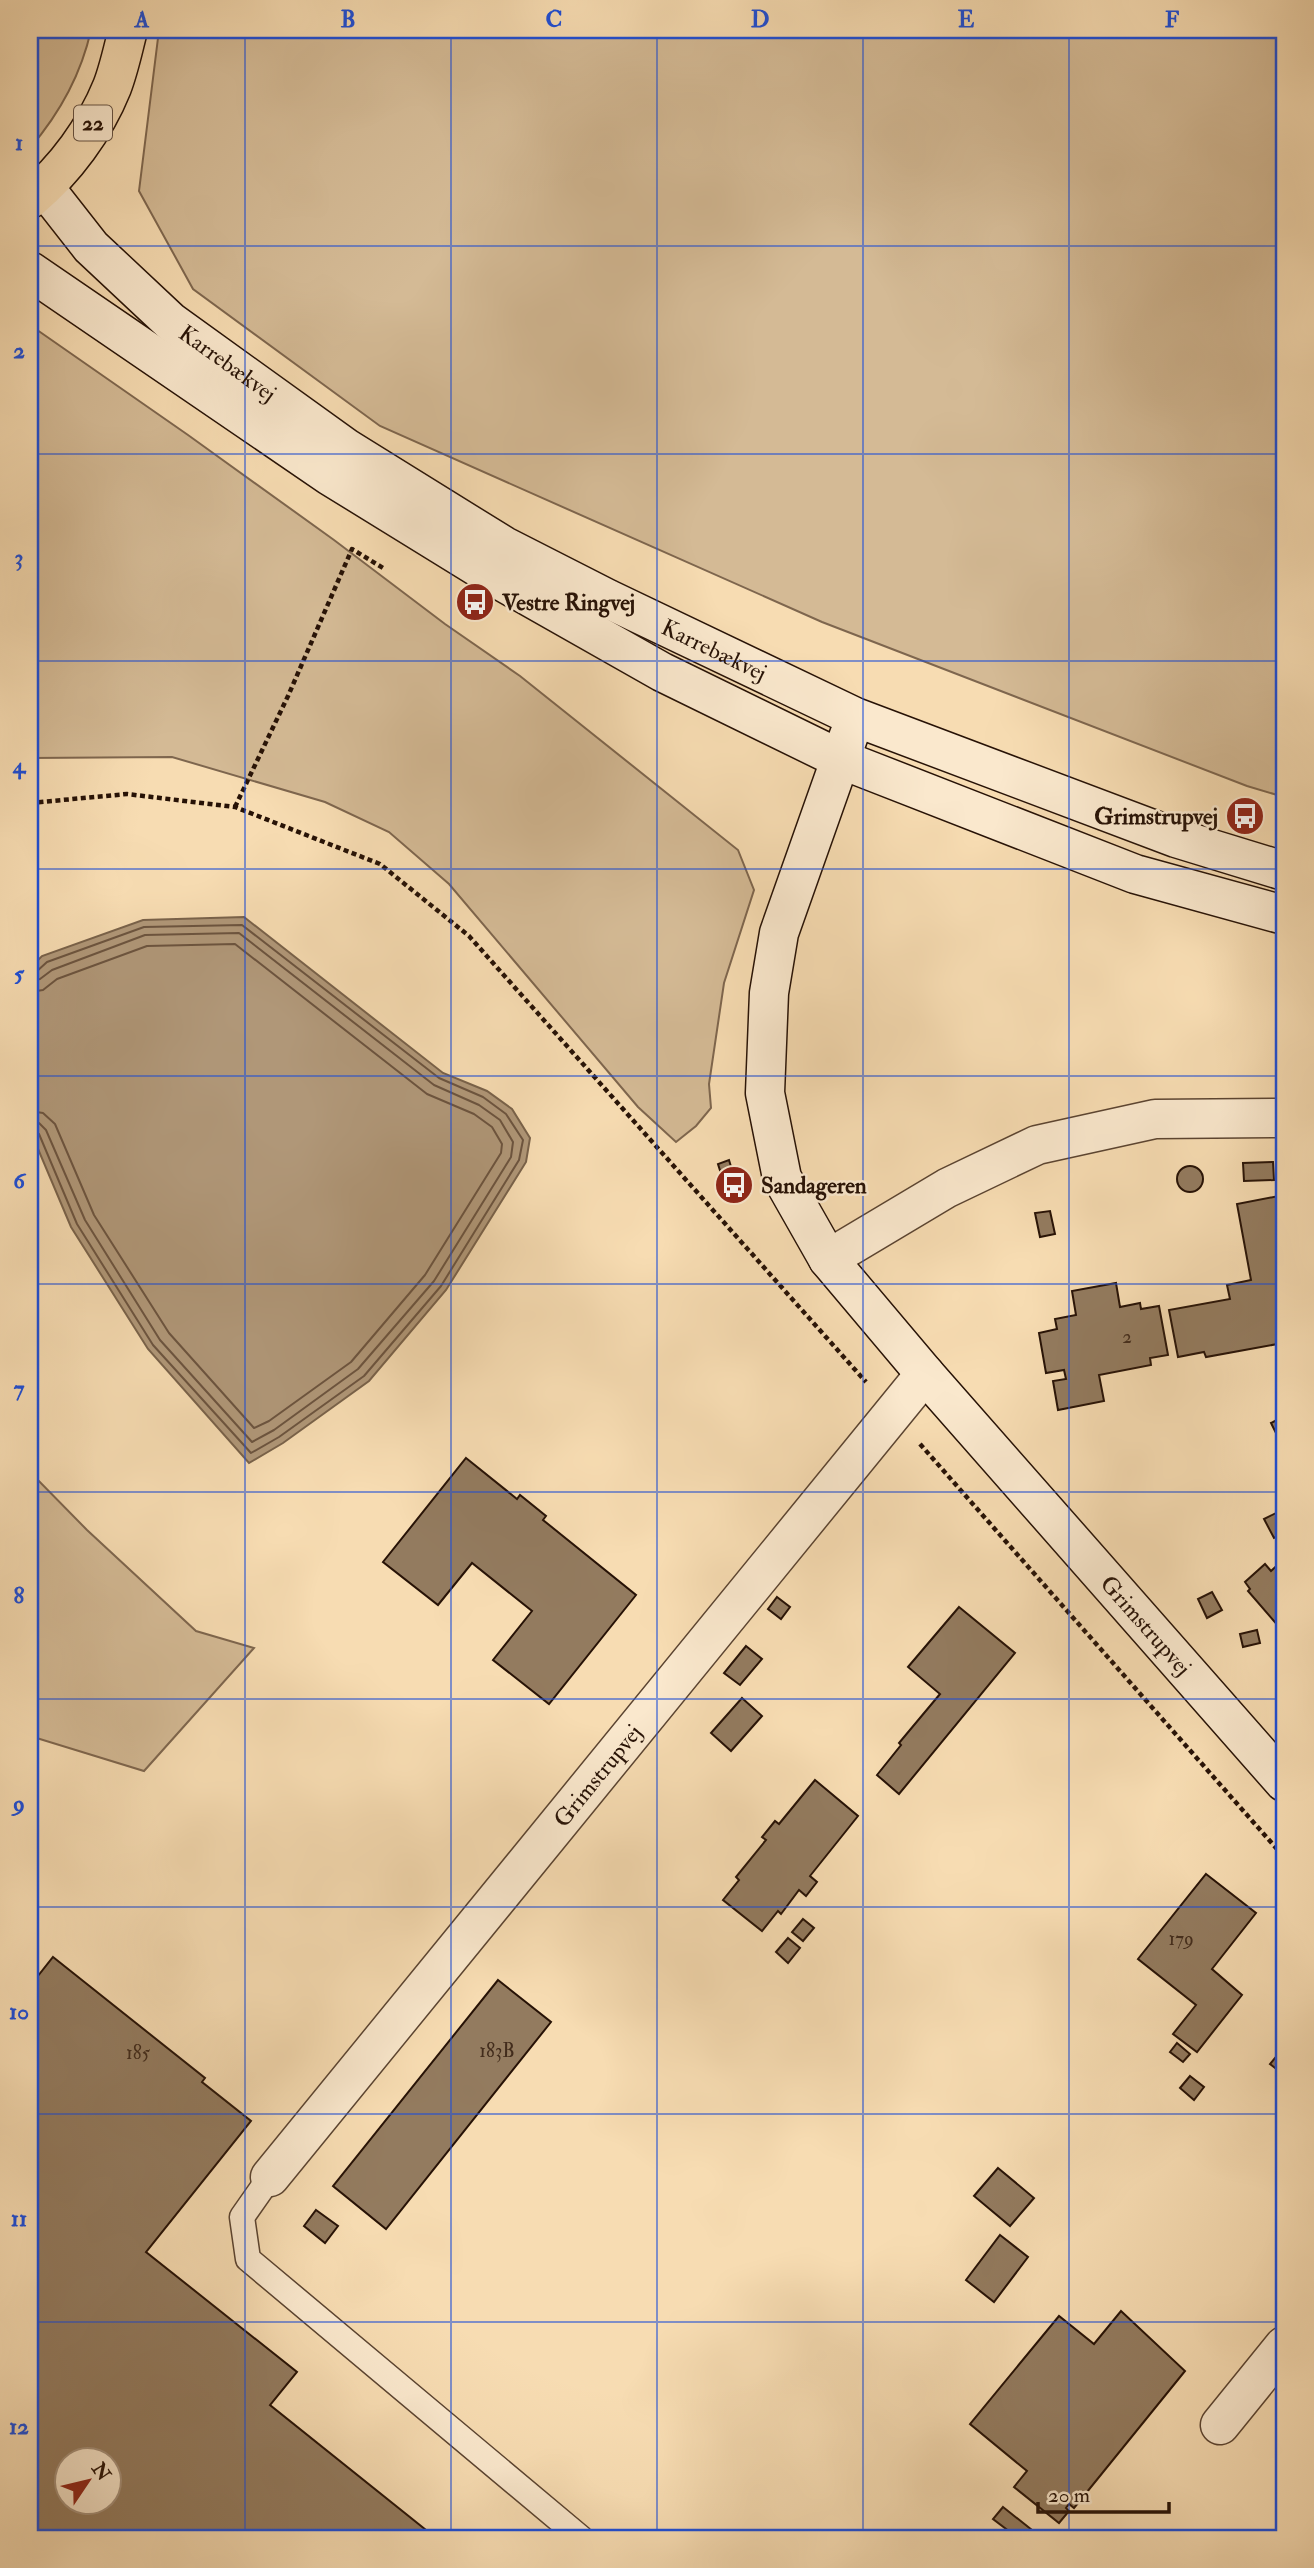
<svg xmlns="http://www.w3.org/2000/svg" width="1314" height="2568" font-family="'IM FELL Double Pica',serif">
<rect width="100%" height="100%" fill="#f7dcb2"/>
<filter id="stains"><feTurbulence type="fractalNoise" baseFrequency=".00286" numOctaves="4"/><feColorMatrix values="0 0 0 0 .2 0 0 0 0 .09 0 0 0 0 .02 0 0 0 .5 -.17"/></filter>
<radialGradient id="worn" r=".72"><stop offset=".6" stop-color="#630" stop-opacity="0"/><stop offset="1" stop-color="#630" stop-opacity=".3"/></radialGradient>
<!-- green -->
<g fill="#d4ba95" stroke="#7e664e" stroke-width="2">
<path d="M30,30H91C81,75 60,113 30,148Z"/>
<path d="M159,30H1284V797L1247,786L822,622L380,426L193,289L139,191Z"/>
<path d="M30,325L188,435L334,540L445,624L520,676L738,850L754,890L724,983L709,1084L711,1108L696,1126L676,1142L638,1107L449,884L389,832L325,802L172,757L30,758Z"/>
<path d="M30,1472L87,1530L196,1631L254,1648L144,1771L30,1736Z"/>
</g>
<!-- water -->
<path fill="#b09778" stroke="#79624a" stroke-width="2" d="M244,917L443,1073L487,1091L512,1109L530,1138L526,1162L446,1290L369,1381L283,1443L249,1463L148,1349L71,1227L30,1130V968L42,956L143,920Z"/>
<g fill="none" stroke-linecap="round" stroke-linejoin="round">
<!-- shore -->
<g stroke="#6c543f" stroke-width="2">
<path d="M30,973L36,972L47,962L144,927L242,925L439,1078L483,1097L506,1114L523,1140L519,1160L441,1286L364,1376L279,1437L251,1453L153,1345L77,1224L39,1134L30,1130"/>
<path d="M30,981L40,979L52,970L145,935L239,933L434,1085L479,1105L500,1120L513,1142L511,1157L434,1281L358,1369L274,1430L252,1442L160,1340L85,1220L46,1130L39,1123L30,1121"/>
<path d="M30,992L43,990L57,979L147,946L235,944L427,1094L474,1114L492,1127L502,1144L501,1153L425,1275L351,1362L269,1421L254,1428L169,1333L94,1215L55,1124L43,1113L30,1111"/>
</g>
</g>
<!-- building -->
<g fill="#937b5f" stroke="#271206" stroke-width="2" fill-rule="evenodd">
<path d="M729,1160L735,1180L724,1183L718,1164Z"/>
<path d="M1273,1162L1274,1180L1244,1181L1243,1163Z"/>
<circle cx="1190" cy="1179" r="13"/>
<path d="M1284,1195V1322L1279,1323L1283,1343L1206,1357L1204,1352L1178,1357L1169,1310L1230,1299L1227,1285L1251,1280L1237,1204Z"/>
<path d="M1050,1211L1055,1234L1040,1237L1035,1213Z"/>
<path d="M1116,1283L1120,1307L1140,1303L1141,1309L1159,1306L1168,1355L1150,1358L1151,1365L1099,1375L1104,1401L1058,1410L1053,1381L1066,1379L1064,1370L1046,1373L1039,1333L1057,1329L1055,1319L1076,1315L1072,1291Z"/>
<path d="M1284,1416V1449L1271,1423Z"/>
<path d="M466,1458L517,1499L520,1495L546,1516L543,1520L636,1595L549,1704L493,1660L532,1611L472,1563L438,1605L383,1562Z"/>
<path d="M1284,1509V1533L1274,1538L1264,1519Z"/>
<path d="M1284,1559V1624L1280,1628L1248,1591L1250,1589L1245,1582L1265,1564L1271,1571Z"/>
<path d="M1212,1592L1222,1610L1207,1618L1198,1599Z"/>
<path d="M777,1597L790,1607L781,1619L768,1609Z"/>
<path d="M959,1607L1015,1653L899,1794L877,1775L901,1745L899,1743L940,1694L908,1667Z"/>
<path d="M1257,1630L1260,1643L1243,1647L1240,1634Z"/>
<path d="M746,1646L762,1659L740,1685L724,1673Z"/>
<path d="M742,1698L762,1716L731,1751L711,1733Z"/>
<path d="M815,1780L858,1816L810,1876L817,1882L806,1896L799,1890L781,1914L778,1911L762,1931L723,1900L739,1880L736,1877L766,1840L762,1837L775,1821L779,1824Z"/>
<path d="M1206,1874L1256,1913L1212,1969L1242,1995L1197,2052L1173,2034L1196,2005L1138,1959Z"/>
<path d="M803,1919L814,1928L803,1941L792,1932Z"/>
<path d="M788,1938L800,1948L788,1963L776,1952Z"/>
<path d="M53,1957L205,2078L202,2082L251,2121L146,2252L297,2372L270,2405L436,2538H30V1986ZM66,2460H108V2502H66Z"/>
<path d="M498,1980L551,2022L386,2229L333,2186Z"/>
<path d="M1177,2043L1190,2054L1183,2062L1170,2052Z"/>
<path d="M1284,2047V2075L1270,2064Z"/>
<path d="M1190,2076L1204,2087L1194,2100L1180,2088Z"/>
<path d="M998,2168L1034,2198L1010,2226L974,2196Z"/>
<path d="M316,2210L338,2226L325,2243L304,2226Z"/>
<path d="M1000,2235L1028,2257L994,2302L966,2280Z"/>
<path d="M1121,2311L1185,2371L1074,2508L1069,2504L1066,2508L1069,2511L1059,2523L1014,2487L1027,2471L970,2424L1059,2316L1094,2344Z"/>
<path d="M1003,2507L1042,2538H1018L993,2519Z"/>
</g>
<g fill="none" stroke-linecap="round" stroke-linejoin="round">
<defs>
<path id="lane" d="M270,2177L242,2217L248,2259L581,2538"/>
<g id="street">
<path d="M828,1259L947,1188L1037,1145L1155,1119L1284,1118"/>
<path id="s1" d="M270,2177L925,1374"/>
<path d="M1220,2425L1284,2346"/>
</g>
<g id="secondary">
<path id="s2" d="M44,187L91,247L171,322L346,448L504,546L608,599L855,717L1176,838L1284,871"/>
<path d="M30,271L330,476L489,574L662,672L840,759L1135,874L1284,915"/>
<path id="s3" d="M849,735L779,933L769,993L765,1093L782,1178L828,1259L925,1374L1284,1782"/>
</g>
<path id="primary" d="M30,199C65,170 95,129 112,87C119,69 123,49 128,30"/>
</defs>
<!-- lane casing -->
<use href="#lane" stroke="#5b4431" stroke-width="27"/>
<!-- street casing -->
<use href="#street" stroke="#5b4431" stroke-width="41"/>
<!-- secondary casing -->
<use href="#secondary" stroke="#271206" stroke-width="41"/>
<!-- primary casing -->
<use href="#primary" stroke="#271206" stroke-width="41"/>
<!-- path -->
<g stroke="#271206" stroke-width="4.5" stroke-dasharray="5 3.5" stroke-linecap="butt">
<path d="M30,803L127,794L235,807L380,864L469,936L866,1382"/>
<path d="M235,807L288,696L352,549L383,568"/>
<path d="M920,1444L1284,1857"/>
</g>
<!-- lane -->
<use href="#lane" stroke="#fae8cd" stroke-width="24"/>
<!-- street -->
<use href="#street" stroke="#fae8cd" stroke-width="38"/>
<!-- secondary -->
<use href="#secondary" stroke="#fae8cd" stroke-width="38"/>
<!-- primary -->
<use href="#primary" stroke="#f7dcb2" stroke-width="38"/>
</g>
<!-- grid -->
<path fill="none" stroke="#1d4ed8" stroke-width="2" stroke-opacity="0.55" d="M245,30V2538M451,30V2538M657,30V2538M863,30V2538M1069,30V2538M30,246H1284M30,454H1284M30,661H1284M30,869H1284M30,1076H1284M30,1284H1284M30,1492H1284M30,1699H1284M30,1907H1284M30,2114H1284M30,2322H1284"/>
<!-- icons -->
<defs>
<symbol id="bus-disc" viewBox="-11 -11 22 22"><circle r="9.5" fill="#8f2418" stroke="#fae8cd"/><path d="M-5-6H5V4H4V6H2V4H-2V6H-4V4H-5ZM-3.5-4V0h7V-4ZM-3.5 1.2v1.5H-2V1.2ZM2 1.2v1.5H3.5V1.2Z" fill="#fff"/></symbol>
</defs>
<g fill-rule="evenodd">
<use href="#bus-disc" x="453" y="580" width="44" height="44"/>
<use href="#bus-disc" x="1223" y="794" width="44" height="44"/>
<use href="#bus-disc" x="712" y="1163" width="44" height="44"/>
</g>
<g text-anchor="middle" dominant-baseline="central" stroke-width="5" stroke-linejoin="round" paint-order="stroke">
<!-- number labels -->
<g font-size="19" fill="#422c1c">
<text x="1127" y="1337">2</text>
<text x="1181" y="1939">179</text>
<text x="497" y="2051">183B</text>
<text x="138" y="2053">185</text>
</g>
<!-- shield labels -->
<rect fill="#fae8cd" stroke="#665242" stroke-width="2" x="74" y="105.5" width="38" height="35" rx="5"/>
<g font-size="21" font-weight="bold" fill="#271206">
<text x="93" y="123">22</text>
</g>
<!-- street labels -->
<g font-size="23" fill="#271206" stroke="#fae8cd">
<text stroke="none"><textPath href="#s2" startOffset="256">Karrebækvej</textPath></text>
<text stroke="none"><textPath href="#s2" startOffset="822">Karrebækvej</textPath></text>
<text stroke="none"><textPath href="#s3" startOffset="1036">Grimstrupvej</textPath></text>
<text stroke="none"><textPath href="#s1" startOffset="518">Grimstrupvej</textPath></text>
</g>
<!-- poi labels -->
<g font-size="23" font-weight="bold" fill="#271206" stroke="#fae8cd" text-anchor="start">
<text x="502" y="602">Vestre Ringvej</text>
<text x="1218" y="816" text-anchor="end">Grimstrupvej</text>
<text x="761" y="1185">Sandageren</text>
</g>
</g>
<!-- margin -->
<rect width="1314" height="2568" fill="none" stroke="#f7dcb2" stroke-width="77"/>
<!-- north arrow -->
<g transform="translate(88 2481) rotate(55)"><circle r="33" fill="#fae8cd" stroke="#a6927d" stroke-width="2"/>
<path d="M0-5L12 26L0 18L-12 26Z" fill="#8f2418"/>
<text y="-10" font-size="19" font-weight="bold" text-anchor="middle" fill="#271206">N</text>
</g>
<!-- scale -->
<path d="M1038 2502v10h131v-10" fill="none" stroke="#271206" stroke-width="3.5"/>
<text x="1048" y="2502" font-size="21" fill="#271206" stroke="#fae8cd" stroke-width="5" paint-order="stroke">20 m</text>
<rect x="38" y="38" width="1238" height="2492" fill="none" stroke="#1d4ed8" stroke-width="2.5"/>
<g font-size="23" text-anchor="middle" font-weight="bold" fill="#1d4ed8">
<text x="142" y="27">A</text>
<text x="348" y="27">B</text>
<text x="554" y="27">C</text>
<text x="760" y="27">D</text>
<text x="966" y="27">E</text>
<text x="1172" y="27">F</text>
<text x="19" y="150">1</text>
<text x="19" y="358">2</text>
<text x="19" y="565">3</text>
<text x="19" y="773">4</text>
<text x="19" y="981">5</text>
<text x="19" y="1188">6</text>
<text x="19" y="1396">7</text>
<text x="19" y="1603">8</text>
<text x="19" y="1811">9</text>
<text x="19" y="2019">10</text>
<text x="19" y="2226">11</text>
<text x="19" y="2434">12</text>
</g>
<rect width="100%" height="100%" filter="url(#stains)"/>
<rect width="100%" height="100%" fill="url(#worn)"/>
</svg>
